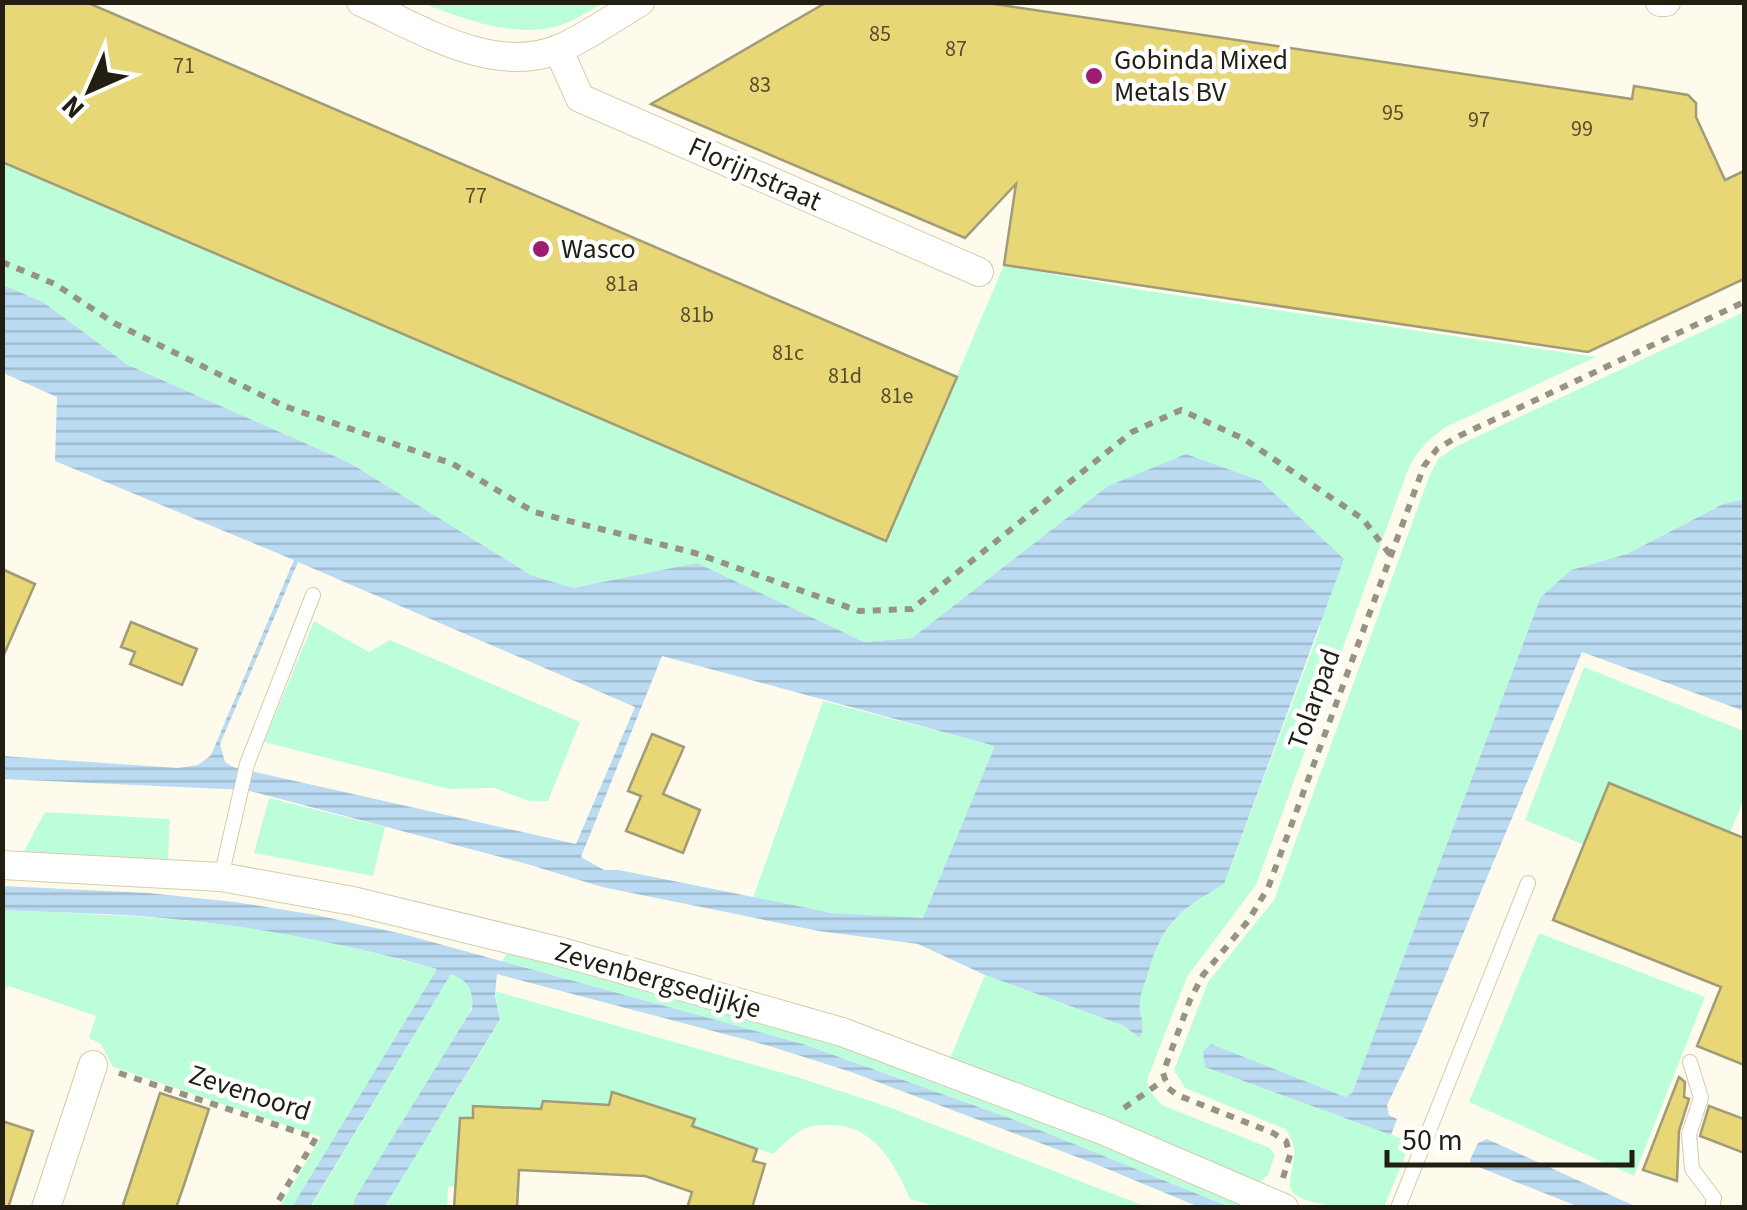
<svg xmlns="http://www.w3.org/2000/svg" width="1747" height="1210" font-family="'Source Sans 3',sans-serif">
<defs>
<pattern id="water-rules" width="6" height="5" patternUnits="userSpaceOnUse" patternTransform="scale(2.5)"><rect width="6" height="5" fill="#bbdbf3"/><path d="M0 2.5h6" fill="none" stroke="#a0bccf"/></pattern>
</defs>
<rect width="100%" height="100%" fill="#fefbec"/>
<!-- green -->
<g fill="#bdfeda">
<path d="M423,3L604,2V3C592,9 581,17 569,22C524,42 465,20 423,3Z"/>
<path d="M3,162L886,541L1004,265L1135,289L1596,357L1446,427C1429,439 1419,449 1409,467L1256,885L1187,977L1147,1080L1149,1090L1162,1105L1270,1148L1275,1155L1268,1175L1258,1183L1108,1119L950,1058L985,975L1122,1025L1140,1038C1147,1023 1138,1015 1140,1000C1141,990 1146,979 1149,970C1163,922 1183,909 1224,884L1321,626L1108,486L912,638L864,642L697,564L573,588L531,575L350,463L128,365L43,302L3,285Z"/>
<path d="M1744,312V499L1723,504L1627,554L1571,570L1352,1093L1345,1097L1205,1067L1411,1142L1384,1207C1365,1207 1286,1210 1290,1182C1292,1160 1301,1149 1285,1129L1185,1088L1174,1070L1208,982L1274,900L1429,477L1438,459L1457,446Z"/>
<path d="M314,621L369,652L390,640L580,722L548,801H529L494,788L449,789L264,742Z"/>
<path d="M1584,667L1744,731V799L1730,833L1609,783L1584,845L1525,820Z"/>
<path d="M823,701L996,746L923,919L832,913L753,898Z"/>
<path d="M269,798L385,827L373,876L254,853Z"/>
<path d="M45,812L170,819L168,859L22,855Z"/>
<path d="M3,910C85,914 167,916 249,928C313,936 375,953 437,969L292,1208L279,1207L321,1137L113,1067L101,1044L89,1038L96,1016L9,986L3,990Z"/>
<path d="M1539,933L1705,997L1634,1176L1469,1102Z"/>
<path d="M509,949L861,1051L967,1089L1261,1207H1230L1015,1120L803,1044L502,962Z"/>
<path d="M451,974C501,990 453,1033 442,1059C432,1081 431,1113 427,1138L500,1021L495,991L797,1077L886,1106L1147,1207H938L910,1199C894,1162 873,1123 827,1125C820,1125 810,1126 804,1129C793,1134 782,1146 773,1154L692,1126L694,1119L613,1092L608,1105L543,1101V1109L474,1107L473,1118H461L456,1187L448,1186L447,1207L310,1208Z"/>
</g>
<!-- water -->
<g fill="url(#water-rules)" fill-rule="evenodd">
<path d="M3,285L43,302L128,365L350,463L531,575L573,588L697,563L864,642L912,638L1108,486L1186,454L1261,481L1344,559L1224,884C1182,909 1163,922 1149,970C1146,980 1141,991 1140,1001C1138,1016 1147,1023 1140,1038L1122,1025L985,975L918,944L819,931L602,887L527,864L246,790L3,779L2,756L178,768L198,765L211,755L294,560L55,461L57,397L3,373ZM298,562L635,707L576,844L233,767L225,762L220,744ZM662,656L995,746L923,918L832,913L619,870H604L581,857Z"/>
<path d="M1744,499V711L1582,652L1418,1041L1387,1105L1389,1115L1397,1119L1391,1135L1205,1067L1203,1051L1211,1044L1345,1097L1352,1093L1541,597L1571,570L1627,554L1723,504Z"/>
<path d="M3,886L148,893L235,902L316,915L403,934L803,1044L1015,1120L1230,1207H1199L1093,1163L851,1072L766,1045L497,974L495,995L500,1020L384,1207H353L355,1198L472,1009C474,992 469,980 451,974L310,1207H292L437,969C350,945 262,927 172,919C116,913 59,913 3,910Z"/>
<path d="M1487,1139L1637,1207H1579L1471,1164L1470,1160L1478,1143Z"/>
</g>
<!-- building -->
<g fill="#e8d777" stroke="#a19b78" stroke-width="2.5">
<path d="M2,2H86L957,377L886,541L2,162Z"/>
<path d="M827,2H981L1632,99L1634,86L1688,95L1696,103V117L1725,180L1744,171V279L1588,352L1004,265L1016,184L965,238L651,104Z"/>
<path d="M2,569L35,584L2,659Z"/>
<path d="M131,622L197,649L182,685L130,664L135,652L121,647Z"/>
<path d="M652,734L684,747L663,794L700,810L683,853L626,831L641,796L628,791Z"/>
<path d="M1609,783L1744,838V1065L1697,1046L1721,987L1553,920Z"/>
<path d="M1679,1077L1685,1082L1684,1097L1689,1099L1679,1131L1677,1181L1643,1170Z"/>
<path d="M612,1092L695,1119L692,1126L757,1149L753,1161L765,1164L752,1208H687L692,1192L645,1176L519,1170L517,1208H454L460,1118H473V1106L541,1109L543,1101L609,1105Z"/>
<path d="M160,1093L209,1109L185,1182L176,1208H122Z"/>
<path d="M1709,1106L1744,1119V1153L1700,1136Z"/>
<path d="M2,1121L33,1131L8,1208L2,1207Z"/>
</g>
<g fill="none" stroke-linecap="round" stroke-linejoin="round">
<defs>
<g id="lane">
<path d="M221,877L247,764L313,595"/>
<path d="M1690,1062L1701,1098L1689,1134L1692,1169L1714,1198L1712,1208"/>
<path d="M1398,1208L1528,883"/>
</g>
<g id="street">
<path d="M361,2C419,28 493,76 559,49C587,37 614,17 640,2"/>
<path d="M1660,2H1666"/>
<path d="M558,49L580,98L979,272"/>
<path d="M2,865L221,877L353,901L558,951L842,1032L1102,1130L1284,1208"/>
<path d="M46,1208L93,1065"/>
</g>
</defs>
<!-- lane casing -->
<use href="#lane" stroke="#d4cda9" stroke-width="16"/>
<!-- street casing -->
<use href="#street" stroke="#d4cda9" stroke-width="30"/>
<!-- path -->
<g stroke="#969385" stroke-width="6" stroke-dasharray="8 8" stroke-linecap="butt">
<path d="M2,262L55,284L114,323L284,406L453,464L534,512L695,553L859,611L912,609L1132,432L1181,410L1244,439L1363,519L1391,556"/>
<path d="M119,1073L316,1138L274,1208"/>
<path d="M1124,1108L1164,1080"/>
<path d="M1283,1178L1290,1155L1286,1141L1273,1133L1177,1095L1168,1088L1163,1073L1190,1000L1203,975L1248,921L1268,888L1424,466L1437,449L1459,436L1744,302"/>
</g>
<!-- lane -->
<use href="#lane" stroke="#fff" stroke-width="14"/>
<!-- street -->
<use href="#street" stroke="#fff" stroke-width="28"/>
</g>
<!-- markers -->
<g fill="#9f1d6f" stroke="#fff" stroke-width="4">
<circle cx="1094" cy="76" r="10"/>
<circle cx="541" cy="249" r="10"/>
</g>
<g text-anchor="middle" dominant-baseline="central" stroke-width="9" stroke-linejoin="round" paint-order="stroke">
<!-- number labels -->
<g font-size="22" fill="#544d2b">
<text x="880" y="34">85</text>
<text x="956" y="49">87</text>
<text x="184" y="66">71</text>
<text x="760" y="85">83</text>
<text x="1393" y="113">95</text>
<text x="1479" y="120">97</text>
<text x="1582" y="129">99</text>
<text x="476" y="196">77</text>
<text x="622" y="284">81a</text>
<text x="697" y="315">81b</text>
<text x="788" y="353">81c</text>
<text x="845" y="376">81d</text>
<text x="897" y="396">81e</text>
</g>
<!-- poi labels -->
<g font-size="28" fill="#221f12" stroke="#fff" text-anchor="start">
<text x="1114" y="60">Gobinda Mixed<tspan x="1114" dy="32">Metals BV</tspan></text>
<text x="561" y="249">Wasco</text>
</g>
<!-- street labels -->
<g font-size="28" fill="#221f12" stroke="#fff">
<text transform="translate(755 174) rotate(24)">Florijnstraat</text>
<text transform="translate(1314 699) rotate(-70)">Tolarpad</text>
<text transform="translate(658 980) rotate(16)">Zevenbergsedijkje</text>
<text transform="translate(250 1093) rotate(18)">Zevenoord</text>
</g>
</g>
<!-- border -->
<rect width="1747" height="1210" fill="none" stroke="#221f12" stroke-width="10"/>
<!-- north arrow -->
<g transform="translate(90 90) rotate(225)" stroke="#ffffff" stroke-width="8" paint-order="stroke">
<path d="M0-8L18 38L0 25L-18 38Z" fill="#221f12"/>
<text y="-15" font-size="28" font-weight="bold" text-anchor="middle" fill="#221f12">N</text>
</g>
<!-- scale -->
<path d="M1387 1150v15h245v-15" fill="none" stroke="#221f12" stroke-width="5"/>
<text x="1402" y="1150" font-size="30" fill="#221f12" stroke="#ffffff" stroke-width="8" paint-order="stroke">50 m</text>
</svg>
